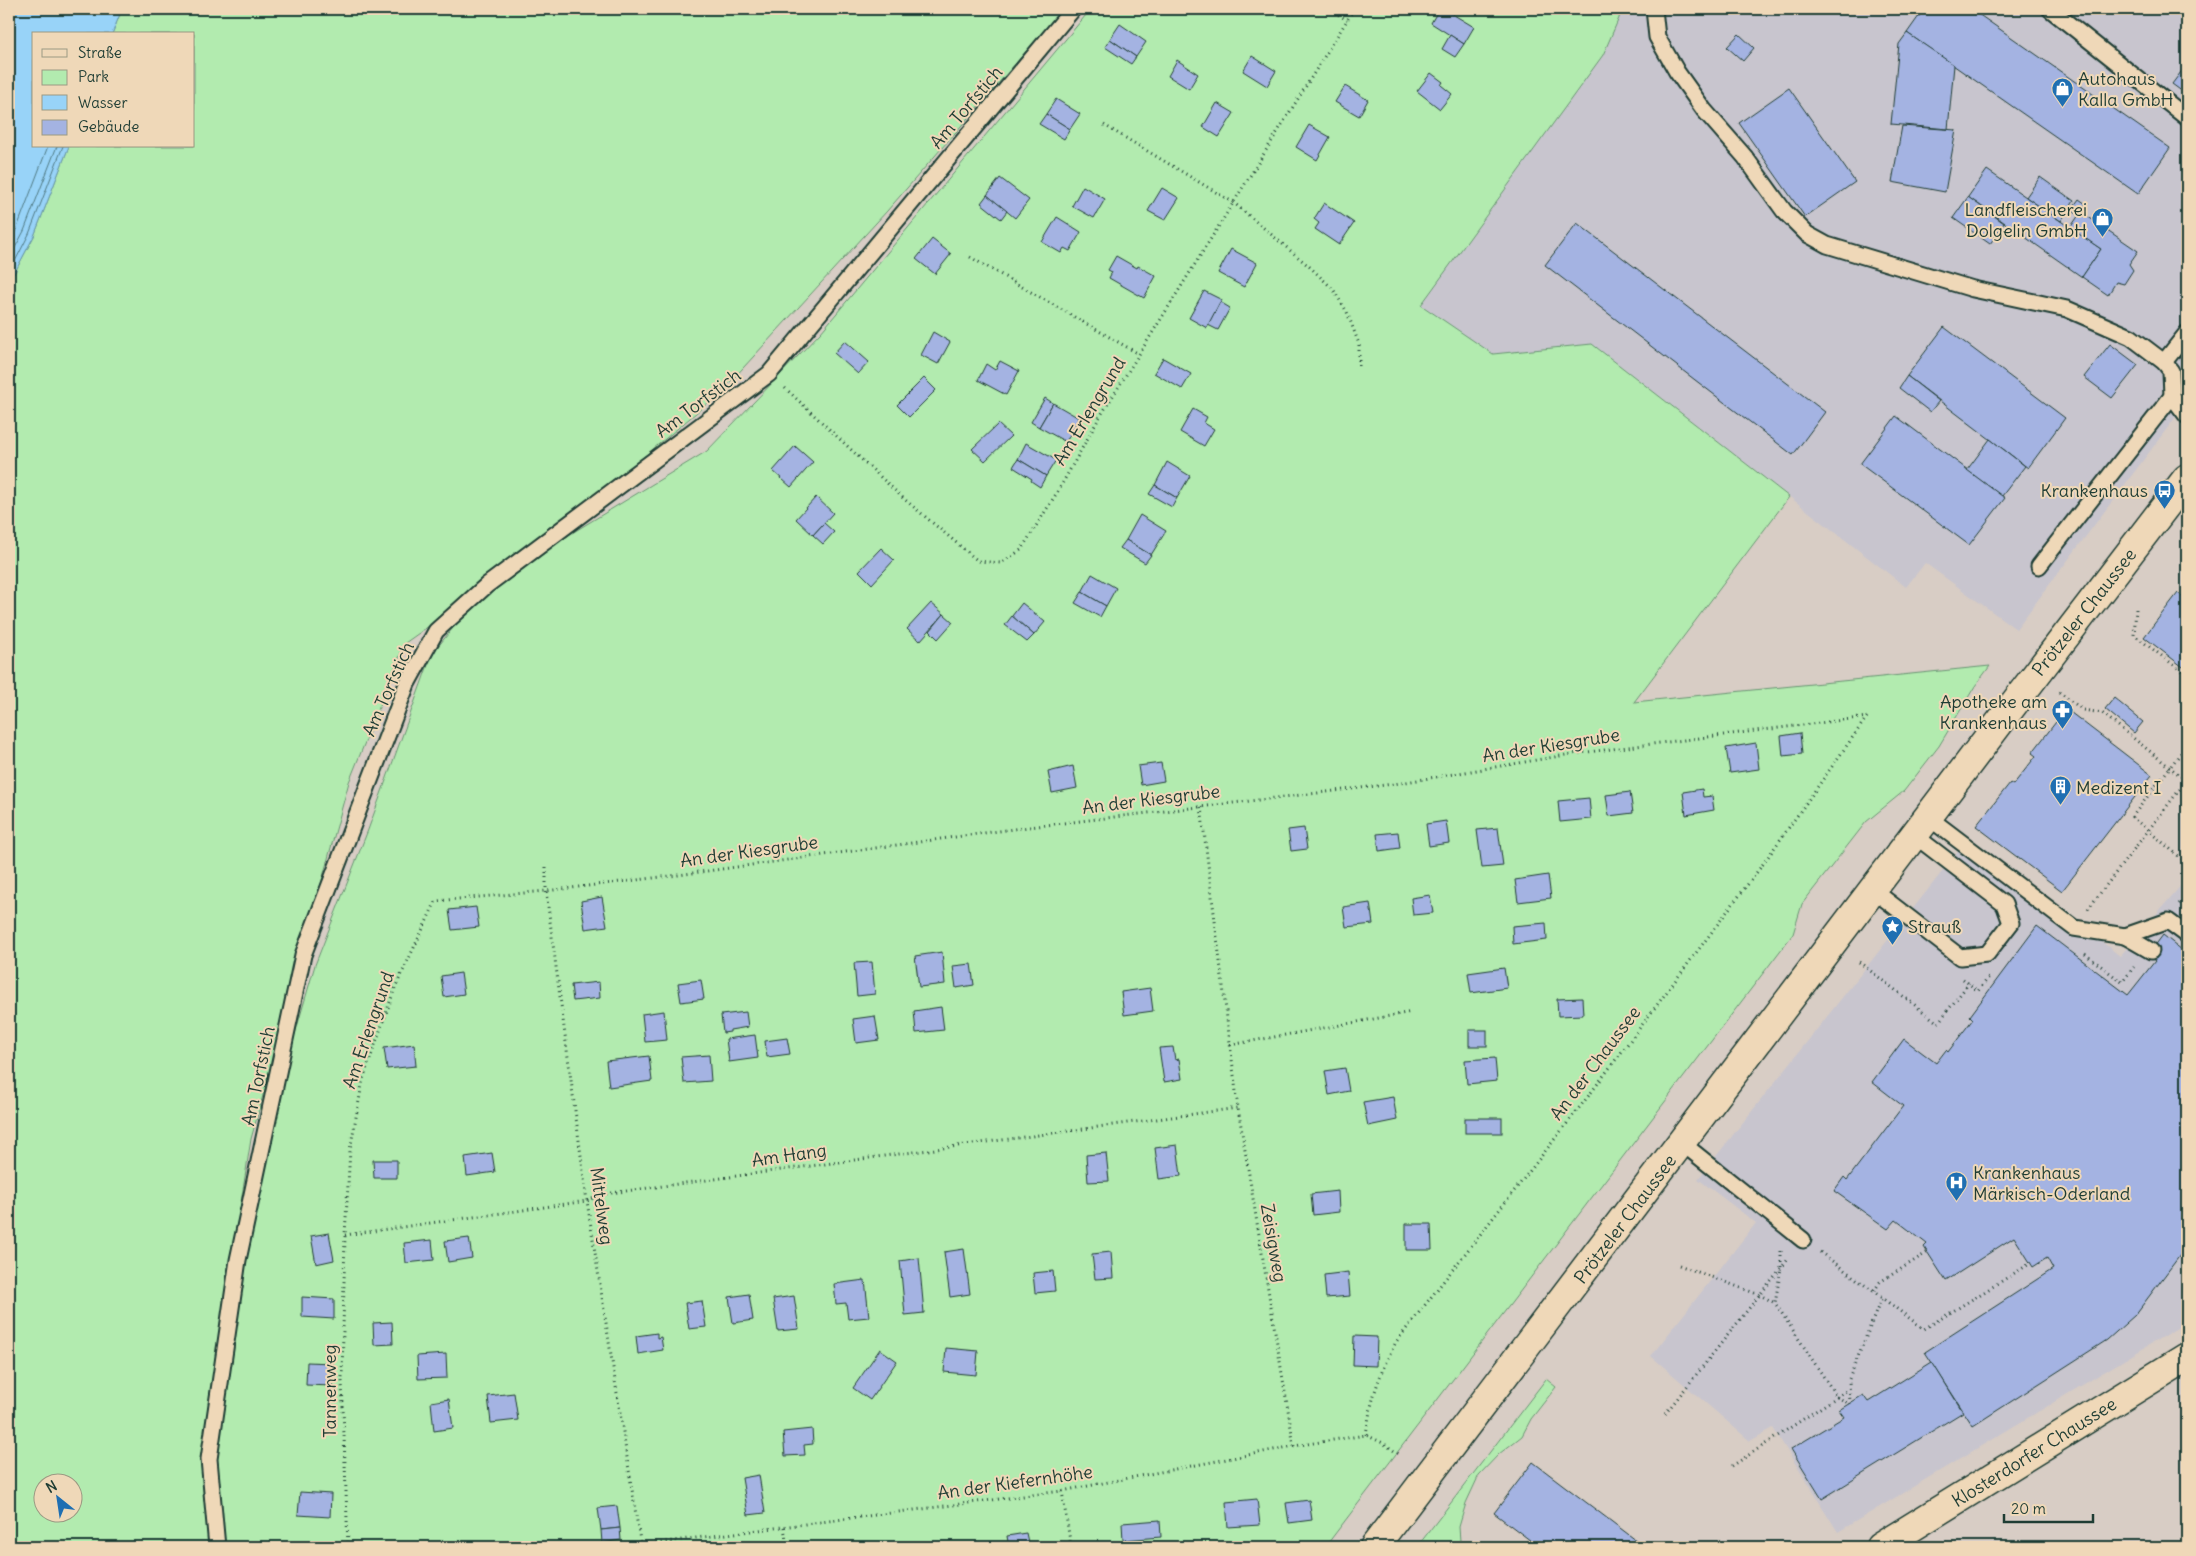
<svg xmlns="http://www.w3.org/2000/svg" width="2196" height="1556" font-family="Delius,sans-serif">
<rect width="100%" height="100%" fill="#d8cdc5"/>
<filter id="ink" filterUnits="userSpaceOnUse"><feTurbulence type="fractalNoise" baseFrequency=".02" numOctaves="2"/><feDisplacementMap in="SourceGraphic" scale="10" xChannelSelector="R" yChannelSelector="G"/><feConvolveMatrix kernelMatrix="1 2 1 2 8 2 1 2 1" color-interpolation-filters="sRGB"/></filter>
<g filter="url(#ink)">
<!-- built -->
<g fill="#c8c5ce">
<path d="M1621,9H2187V402L2016,629L1925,563L1906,587L1592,344L1493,354L1421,305L1603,55L1619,18Z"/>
<path d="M1969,838L2120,956L2184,882L2187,884V1322L1838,1532L1773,1428L1750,1441L1651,1356L1756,1223L1698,1179Z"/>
</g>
<!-- green -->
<g fill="#b2ebaf" stroke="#689472" fill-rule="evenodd">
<path d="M122,9H1063L887,211L721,392L516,564L405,643L349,782L251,1139L201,1456L204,1502L250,1189L315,965L368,830L432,654L477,598L521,564L707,451L821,332L1091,9H1621L1619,18L1603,55L1421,305L1493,354L1592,344L1789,497L1634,702L1990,666L1975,686L1939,746L1904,791L1866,822L1802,904L1793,934L1325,1547H9V283L34,236L69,146H194V34H112ZM42,1484H72V1514H42Z"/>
<path d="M1546,1379L1556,1387L1531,1419L1522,1436L1499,1454L1479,1475L1466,1503L1459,1527L1460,1541L1455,1547H1417Z"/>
</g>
<!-- water -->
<path fill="#98d3f8" stroke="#6897aa" d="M9,9H122L112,34H34V146H69L34,236L9,283Z"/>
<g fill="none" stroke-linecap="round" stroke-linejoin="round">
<!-- shore -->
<g stroke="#4f7982" stroke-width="1">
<path d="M9,243L17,228L48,146"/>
<path d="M9,259L24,231L57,146"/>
<path d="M9,273L29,234L63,146"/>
</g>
</g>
<!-- building -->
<g fill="#a4b3e2" stroke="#1f3d34">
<path d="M1439,9H1444L1474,27L1464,44L1431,23Z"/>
<path d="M1924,9H1971L2170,148L2138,194L1907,33Z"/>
<path d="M1120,24L1146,42L1136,57L1110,39Z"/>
<path d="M1907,33L1954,65L1948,129L1891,124L1899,44Z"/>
<path d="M1739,34L1754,48L1743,61L1727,47Z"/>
<path d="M1450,35L1464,44L1455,57L1442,49Z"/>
<path d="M1110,39L1136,57L1131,64L1105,47Z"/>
<path d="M1252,56L1276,71L1267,86L1243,71Z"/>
<path d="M1177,60L1198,74L1189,89L1168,76Z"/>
<path d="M2187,64V95L2172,84Z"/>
<path d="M1431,73L1443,82L1441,85L1452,94L1440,109L1417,91Z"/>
<path d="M1345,86L1368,100L1359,116L1335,102Z"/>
<path d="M1789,88L1855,182L1805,217L1739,123Z"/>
<path d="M1056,99L1080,114L1070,129L1046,114Z"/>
<path d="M1217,103L1234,113L1219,137L1203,127Z"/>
<path d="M1046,114L1070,129L1064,139L1039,124Z"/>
<path d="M1309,125L1330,137L1317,160L1296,147Z"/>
<path d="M1902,126L1956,130L1945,192L1892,182Z"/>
<path d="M1987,170L2101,249L2082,277L1968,197Z"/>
<path d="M2040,177L2074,201L2061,221L2026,197Z"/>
<path d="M1000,178L1029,200L1015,218L987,195Z"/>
<path d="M1083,186L1105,199L1094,218L1072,206Z"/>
<path d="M1162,188L1179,198L1165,220L1148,211Z"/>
<path d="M987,195L1007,211L1001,219L981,203Z"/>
<path d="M1968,197L2004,223L1990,244L1953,218Z"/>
<path d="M2079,199L2086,204L2081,212L2138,251L2129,264L2133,270L2124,284L2116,282L2108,295L2082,277L2101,249L2070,228L2079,215L2071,210Z"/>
<path d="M1324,203L1354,223L1339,245L1315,229L1319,223L1314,219Z"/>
<path d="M1057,217L1081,232L1070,251L1064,248L1061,253L1042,242Z"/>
<path d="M1577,223L1825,412L1793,455L1545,265Z"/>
<path d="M932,239L951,254L935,274L916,259Z"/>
<path d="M1231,249L1257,263L1244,287L1218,273Z"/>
<path d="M1116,256L1137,268L1138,266L1156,276L1144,298L1109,278L1112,272L1108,270Z"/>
<path d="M1204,291L1222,300L1207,328L1189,318Z"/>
<path d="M1220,302L1230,308L1218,330L1208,325Z"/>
<path d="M1944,327L2065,418L2028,468L1907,376Z"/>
<path d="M933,332L950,342L938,364L921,355Z"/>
<path d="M845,341L869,362L858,374L834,353Z"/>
<path d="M2110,344L2138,365L2112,398L2084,377Z"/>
<path d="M1163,358L1191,374L1182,389L1154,373Z"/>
<path d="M1000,361L1019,371L1006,395L978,380L986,364L995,370Z"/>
<path d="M1907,376L1939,401L1930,412L1899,388Z"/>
<path d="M924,378L936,390L909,417L897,405Z"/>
<path d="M1045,398L1053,403L1039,427L1031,422Z"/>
<path d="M1053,403L1079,418L1066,442L1039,427Z"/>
<path d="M1193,409L1207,417L1204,423L1214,429L1204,446L1180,432Z"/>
<path d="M1896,416L2005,498L1969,545L1860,464Z"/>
<path d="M998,424L1011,436L985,461L972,449Z"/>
<path d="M1990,439L2025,466L2002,496L1967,470Z"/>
<path d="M1026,443L1056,460L1046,476L1018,459Z"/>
<path d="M795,446L813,462L791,487L773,471Z"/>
<path d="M1018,459L1046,476L1040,487L1031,481L1032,479L1013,467Z"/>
<path d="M1167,462L1190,476L1177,498L1155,485Z"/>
<path d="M1155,485L1177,498L1172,507L1149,494Z"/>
<path d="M816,497L833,513L813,535L796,519Z"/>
<path d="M1140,515L1166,531L1151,555L1126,540Z"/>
<path d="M824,523L834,532L823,544L813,535Z"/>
<path d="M1126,540L1151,555L1145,563L1120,548Z"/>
<path d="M881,548L894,560L872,584L859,571Z"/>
<path d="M1092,574L1116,588L1106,606L1082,592Z"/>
<path d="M1082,592L1106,606L1100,617L1075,603Z"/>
<path d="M2178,593L2184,598L2187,594V670L2144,637Z"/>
<path d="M931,603L944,614L920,641L907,629Z"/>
<path d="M1022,603L1045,622L1034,635L1012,616Z"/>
<path d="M944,614L953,622L938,639L930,631Z"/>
<path d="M1012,616L1034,635L1027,642L1005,625Z"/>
<path d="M2114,698L2143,722L2134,733L2105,709Z"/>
<path d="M2066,709L2152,775L2062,891L1976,826L2010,783L2013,785L2036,756L2032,753Z"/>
<path d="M1800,733L1802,754L1783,756L1781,736Z"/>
<path d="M1756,743L1759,769L1730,773L1726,748Z"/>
<path d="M1161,763L1164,781L1141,785L1138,766Z"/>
<path d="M1073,766L1077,788L1052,793L1048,772Z"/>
<path d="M1702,789L1703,797L1712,796L1714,810L1686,815L1683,792Z"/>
<path d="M1630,792L1633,813L1609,816L1606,795Z"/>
<path d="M1589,798L1591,819L1560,822L1558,801Z"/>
<path d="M1446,821L1449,843L1429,846L1426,824Z"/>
<path d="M1304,828L1307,849L1291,851L1288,830Z"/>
<path d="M1498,828L1503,866L1482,868L1477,830Z"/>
<path d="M1398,832L1400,848L1379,851L1377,834Z"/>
<path d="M1548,875L1551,898L1518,902L1515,880Z"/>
<path d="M1430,895L1433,913L1413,915L1411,898Z"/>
<path d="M602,897L607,926L585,929L581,901Z"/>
<path d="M1370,903L1373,924L1346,927L1343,907Z"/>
<path d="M476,907L479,927L452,930L449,910Z"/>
<path d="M1546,923L1547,940L1513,944L1512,926Z"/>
<path d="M2037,926L2128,995L2155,961L2148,955L2163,935L2187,954V1029L2182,1036L2187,1040V1246L2135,1315L2107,1340L1973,1426L1925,1352L2053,1269L2047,1258L2033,1267L2014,1237L1946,1281L1924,1247L1927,1244L1896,1220L1888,1229L1834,1191L1844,1177L1847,1180L1903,1106L1872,1082L1904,1039L1936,1063L1946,1050L1948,1052L1973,1019L1970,1016Z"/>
<path d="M942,952L945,984L919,987L915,956Z"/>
<path d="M872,962L875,994L857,996L854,963Z"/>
<path d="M971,964L974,985L956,988L953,966Z"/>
<path d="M1504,968L1507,988L1471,993L1468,973Z"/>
<path d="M461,973L464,994L444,997L441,976Z"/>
<path d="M701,980L704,999L681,1002L678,983Z"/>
<path d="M599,982L600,998L573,1001L571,985Z"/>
<path d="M1150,988L1153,1011L1124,1015L1121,992Z"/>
<path d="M1582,998L1583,1015L1558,1016L1557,999Z"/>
<path d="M941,1007L944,1030L916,1033L914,1011Z"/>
<path d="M664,1011L667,1040L645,1042L642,1014Z"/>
<path d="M746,1012L748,1027L730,1030V1032L723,1033L721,1015Z"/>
<path d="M875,1016L879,1040L856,1043L853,1019Z"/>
<rect x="1469" y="1030" width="18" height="16"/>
<path d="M755,1035L758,1058L729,1062L726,1039Z"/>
<path d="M787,1038L790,1054L767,1057L765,1041Z"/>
<path d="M414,1044L416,1066L387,1069L384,1048Z"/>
<path d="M1173,1047L1175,1060L1179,1059L1182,1079L1164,1082L1159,1048Z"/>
<path d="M709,1055L711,1081L684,1083L681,1057Z"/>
<path d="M649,1056L652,1081L609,1087L606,1061Z"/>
<path d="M1495,1058L1497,1081L1467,1084L1465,1060Z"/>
<path d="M1345,1068L1349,1091L1329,1095L1325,1071Z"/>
<path d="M1393,1097L1397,1120L1368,1126L1363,1102Z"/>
<rect x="1465" y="1118" width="37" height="15"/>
<path d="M1177,1145L1181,1176L1159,1179L1155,1148Z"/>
<path d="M492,1153L495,1172L467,1176L465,1157Z"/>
<path d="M1106,1153L1109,1181L1088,1182L1086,1155Z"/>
<path d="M373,1160H397V1178H374Z"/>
<path d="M1338,1191L1339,1212L1313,1215L1311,1194Z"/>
<path d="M1406,1224H1431L1432,1250H1406Z"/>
<path d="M329,1233L334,1260L316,1264L311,1236Z"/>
<path d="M469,1238L472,1258L448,1262L445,1241Z"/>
<path d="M432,1240L434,1260L406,1263L404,1243Z"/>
<path d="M964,1249L970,1294L950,1297L944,1252Z"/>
<path d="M1111,1252L1113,1278L1095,1279L1092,1254Z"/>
<path d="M919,1258L924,1313L905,1315L900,1261Z"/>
<path d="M1053,1271L1055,1291L1035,1293L1033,1273Z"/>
<path d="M1348,1272L1350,1296L1326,1298L1324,1275Z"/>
<path d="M865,1280L869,1317L848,1319L846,1303L836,1304L834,1284Z"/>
<path d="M749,1294L753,1320L733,1323L729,1297Z"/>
<path d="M794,1296L799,1329L778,1331L773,1299Z"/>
<path d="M302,1297L334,1299V1319L302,1317Z"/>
<path d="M702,1301L706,1327L689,1329L685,1303Z"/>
<path d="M392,1322L393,1344L374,1345L373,1323Z"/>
<path d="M657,1333V1338L661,1337L663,1350L638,1354L636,1336Z"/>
<path d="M1354,1336L1377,1337L1376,1366L1353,1365Z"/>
<path d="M946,1348L978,1351L976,1375L944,1372Z"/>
<path d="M880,1349L897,1361L870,1400L853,1388Z"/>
<path d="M446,1354L447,1378L418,1379L417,1356Z"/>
<path d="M307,1362L333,1363L332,1386L306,1385Z"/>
<path d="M1932,1362L1963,1412L1822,1499L1791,1449L1844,1417L1839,1410L1863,1395L1868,1402Z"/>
<path d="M514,1393L518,1420L491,1423L488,1396Z"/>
<path d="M449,1399L453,1428L434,1431L431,1402Z"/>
<path d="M812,1429L813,1444L804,1445L805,1455L785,1456L783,1432Z"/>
<path d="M1533,1462L1645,1547H1539L1494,1513Z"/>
<path d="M759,1475L765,1513L748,1515L742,1478Z"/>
<path d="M300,1492L331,1494L330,1517L298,1515Z"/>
<path d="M1257,1499L1260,1525L1228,1527L1226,1502Z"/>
<path d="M1309,1500L1312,1520L1289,1523L1286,1503Z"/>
<path d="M617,1506L620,1528L601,1530L598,1508Z"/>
<path d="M1160,1520L1161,1537L1123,1540L1122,1523Z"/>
<path d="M620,1528L621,1540L602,1543L601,1530Z"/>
<path d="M1026,1533L1029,1547H1001L1000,1544L1008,1542L1007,1536Z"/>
<path d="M933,1543V1547H916V1546Z"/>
</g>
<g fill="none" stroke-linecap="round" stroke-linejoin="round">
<defs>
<g id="lane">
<path d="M1654,9L1657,37L1677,72L1704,110L1745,157L1784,211L1807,234L1827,245L1973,289L2067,309L2131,337L2164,362L2171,371L2172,396L2187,416"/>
<path d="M2050,9L2187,118"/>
<path d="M2164,362L2187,333"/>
<path d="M2039,566L2172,396"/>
<path d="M1928,817L2074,928L2125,936L2168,921L2187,935"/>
<path d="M1873,890L1960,957L1987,954L2011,923L2004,904L1914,835"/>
<path d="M2125,936L2151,951"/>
<path d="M1682,1143L1803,1240"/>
<path d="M217,1547L209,1459L238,1260L303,955L407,684L436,631L487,585L769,374L1073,9"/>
</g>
<path id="street" d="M1880,1547L2187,1357"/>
<path id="secondary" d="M1374,1547L2022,693L2187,478"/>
</defs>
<!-- lane casing -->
<use href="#lane" stroke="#1f3d34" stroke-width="19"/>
<!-- street casing -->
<use href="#street" stroke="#1f3d34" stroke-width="31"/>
<!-- secondary casing -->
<use href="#secondary" stroke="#1f3d34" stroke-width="31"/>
<!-- path -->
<g stroke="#1f3d34" stroke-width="3" stroke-dasharray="1 4" stroke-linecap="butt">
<path d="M1330,9L1347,20"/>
<path d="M1104,125L1234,203L1311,268L1333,289L1347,312L1359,344V369"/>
<path d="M970,257L1139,354"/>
<path d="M785,388L903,498L978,561L1001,563L1021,550L1058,491L1098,420L1354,9"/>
<path d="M2136,609L2134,635L2187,675"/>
<path d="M2059,692L2083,710L2102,713L2187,781"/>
<path d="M2187,745L2132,817L2187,863"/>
<path d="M1201,807L1238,1108L1294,1446"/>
<path d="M546,867V891L587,1201L641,1547"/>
<path d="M2179,904L2187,894"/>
<path d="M2088,909L2187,780"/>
<path d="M2085,954L2122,982L2134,967"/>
<path d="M1859,962L1938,1023L1969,983"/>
<path d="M1963,979L1978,991L1989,977"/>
<path d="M1230,1045L1412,1012"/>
<path d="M345,1235L587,1201L604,1194L1238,1108"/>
<path d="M1781,1251V1268L1775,1303L1837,1397L1850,1404L1849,1379L1882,1297"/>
<path d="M1820,1252L1924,1329L2031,1263"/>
<path d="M1679,1265L1760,1295L1775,1303"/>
<path d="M1874,1291L1880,1282L1928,1252"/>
<path d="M1665,1414L1789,1258"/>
<path d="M1366,1435C1371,1399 1379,1374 1396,1342L1590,1094L1763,864L1867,717"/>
<path d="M1732,1466L1849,1389"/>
<path d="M1062,1491L1071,1547"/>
<path d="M784,1527L787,1547"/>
<path d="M348,1547L342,1380L345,1235L350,1150L363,1079L395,988L436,901L546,891L678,875L1021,828L1394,784L1572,754L1867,717"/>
<path d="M626,1547L1062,1491L1294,1446L1366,1435L1383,1443L1400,1455"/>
</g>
<!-- lane -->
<use href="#lane" stroke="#efd8b8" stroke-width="15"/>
<!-- street -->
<use href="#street" stroke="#efd8b8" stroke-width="28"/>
<!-- secondary -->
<use href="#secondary" stroke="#efd8b8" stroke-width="28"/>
</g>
</g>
<!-- icons -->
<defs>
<symbol id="shop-pin" viewBox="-11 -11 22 30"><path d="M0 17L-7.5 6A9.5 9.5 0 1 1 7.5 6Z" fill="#1f6fb2" stroke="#efd8b8"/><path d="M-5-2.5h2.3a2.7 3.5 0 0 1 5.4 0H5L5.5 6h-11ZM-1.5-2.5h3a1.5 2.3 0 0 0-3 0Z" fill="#fff"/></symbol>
<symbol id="bus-pin" viewBox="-11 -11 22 30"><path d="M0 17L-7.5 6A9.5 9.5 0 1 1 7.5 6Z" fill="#1f6fb2" stroke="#efd8b8"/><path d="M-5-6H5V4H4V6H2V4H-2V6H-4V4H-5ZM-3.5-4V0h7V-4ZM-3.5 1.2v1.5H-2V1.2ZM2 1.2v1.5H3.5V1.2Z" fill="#fff"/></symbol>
<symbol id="pharmacy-pin" viewBox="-11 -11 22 30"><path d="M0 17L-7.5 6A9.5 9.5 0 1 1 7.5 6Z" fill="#1f6fb2" stroke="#efd8b8"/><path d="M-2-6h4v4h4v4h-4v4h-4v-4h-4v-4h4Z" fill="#fff"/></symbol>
<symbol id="building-pin" viewBox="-11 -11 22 30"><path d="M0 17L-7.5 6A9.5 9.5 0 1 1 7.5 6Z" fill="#1f6fb2" stroke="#efd8b8"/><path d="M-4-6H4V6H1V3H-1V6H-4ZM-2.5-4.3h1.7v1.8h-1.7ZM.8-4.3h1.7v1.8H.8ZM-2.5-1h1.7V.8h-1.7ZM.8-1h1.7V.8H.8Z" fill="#fff"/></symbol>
<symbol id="sight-pin" viewBox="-11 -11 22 30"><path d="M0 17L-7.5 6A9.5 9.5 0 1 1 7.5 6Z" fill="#1f6fb2" stroke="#efd8b8"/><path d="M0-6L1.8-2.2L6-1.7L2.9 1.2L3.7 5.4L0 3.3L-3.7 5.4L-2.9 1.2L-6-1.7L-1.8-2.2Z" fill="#fff"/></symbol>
<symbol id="hospital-pin" viewBox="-11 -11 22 30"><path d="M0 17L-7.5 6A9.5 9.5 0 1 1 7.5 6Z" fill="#1f6fb2" stroke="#efd8b8"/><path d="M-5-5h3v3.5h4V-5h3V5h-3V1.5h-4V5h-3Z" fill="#fff"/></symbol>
</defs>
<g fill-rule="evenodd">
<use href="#shop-pin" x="2050" y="76" width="25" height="34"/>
<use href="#shop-pin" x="2090" y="206" width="25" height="34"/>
<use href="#bus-pin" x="2152" y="478" width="25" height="34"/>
<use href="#pharmacy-pin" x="2050" y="698" width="25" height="34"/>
<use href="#building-pin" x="2048" y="774" width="25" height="34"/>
<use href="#sight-pin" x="1880" y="914" width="25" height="34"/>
<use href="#hospital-pin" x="1944" y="1170" width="25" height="34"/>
</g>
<g text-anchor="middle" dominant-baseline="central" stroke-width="4" stroke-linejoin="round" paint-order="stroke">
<!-- poi labels -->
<g font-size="18" fill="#1f3d34" stroke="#efd8b8" text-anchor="start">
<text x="2078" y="78">Autohaus<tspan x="2078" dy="21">Kalla GmbH</tspan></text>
<text x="2087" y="209" text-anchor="end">Landfleischerei<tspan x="2087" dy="21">Dolgelin GmbH</tspan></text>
<text x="2148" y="490" text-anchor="end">Krankenhaus</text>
<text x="2047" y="701" text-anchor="end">Apotheke am<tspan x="2047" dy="21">Krankenhaus</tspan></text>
<text x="2076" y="787">Medizent I</text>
<text x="1908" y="926">Strauß</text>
<text x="1973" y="1172">Krankenhaus<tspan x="1973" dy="21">Märkisch-Oderland</tspan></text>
</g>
<!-- street labels -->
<g font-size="18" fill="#1f3d34" stroke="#efd8b8">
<text transform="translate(966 107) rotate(-50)">Am Torfstich</text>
<text transform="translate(698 403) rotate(-37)">Am Torfstich</text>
<text transform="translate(1089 411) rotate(-59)">Am Erlengrund</text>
<text transform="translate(2084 612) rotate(-52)">Prötzeler Chaussee</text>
<text transform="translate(388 689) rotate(-66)">Am Torfstich</text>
<text transform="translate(1551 745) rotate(-9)">An der Kiesgrube</text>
<text transform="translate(1151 799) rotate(-7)">An der Kiesgrube</text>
<text transform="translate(749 851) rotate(-8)">An der Kiesgrube</text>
<text transform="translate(368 1030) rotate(-71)">Am Erlengrund</text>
<text transform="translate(1595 1063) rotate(-53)">An der Chaussee</text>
<text transform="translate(258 1076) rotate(-78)">Am Torfstich</text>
<text transform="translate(789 1155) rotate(-8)">Am Hang</text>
<text transform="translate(602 1206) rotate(82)">Mittelweg</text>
<text transform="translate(1625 1219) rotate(-53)">Prötzeler Chaussee</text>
<text transform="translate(1274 1243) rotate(80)">Zeisigweg</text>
<text transform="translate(329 1391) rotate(-90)">Tannenweg</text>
<text transform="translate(2034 1452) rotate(-32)">Klosterdorfer Chaussee</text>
<text transform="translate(1015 1482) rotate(-8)">An der Kiefernhöhe</text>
</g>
</g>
<!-- margin -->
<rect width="2196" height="1556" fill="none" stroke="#efd8b8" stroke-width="30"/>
<rect x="15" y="15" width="2166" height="1526" fill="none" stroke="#1f3d34" stroke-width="2" filter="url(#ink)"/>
<!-- legend -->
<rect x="32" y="32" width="162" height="115" fill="#efd8b8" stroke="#9c9a83"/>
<rect x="42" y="49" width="25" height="8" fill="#efd8b8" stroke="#9c9a83"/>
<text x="78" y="58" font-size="15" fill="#1f3d34">Straße</text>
<rect x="42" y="70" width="25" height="15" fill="#b2ebaf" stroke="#9c9a83"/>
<text x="78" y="82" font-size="15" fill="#1f3d34">Park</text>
<rect x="42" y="95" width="25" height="15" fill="#98d3f8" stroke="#9c9a83"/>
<text x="78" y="108" font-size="15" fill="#1f3d34">Wasser</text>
<rect x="42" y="120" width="25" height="15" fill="#a4b3e2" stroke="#9c9a83"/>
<text x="78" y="132" font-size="15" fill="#1f3d34">Gebäude</text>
<!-- north arrow -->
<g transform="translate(58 1498) rotate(330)"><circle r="24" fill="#efd8b8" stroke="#9c9a83"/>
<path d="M0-4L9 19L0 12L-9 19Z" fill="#1f6fb2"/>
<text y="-8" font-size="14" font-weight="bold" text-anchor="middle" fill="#1f3d34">N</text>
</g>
<!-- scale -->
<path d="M2004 1514v8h89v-8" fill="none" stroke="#1f3d34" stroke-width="2.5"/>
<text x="2011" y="1514" font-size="15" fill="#1f3d34" stroke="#efd8b8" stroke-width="4" paint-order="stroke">20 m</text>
</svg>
